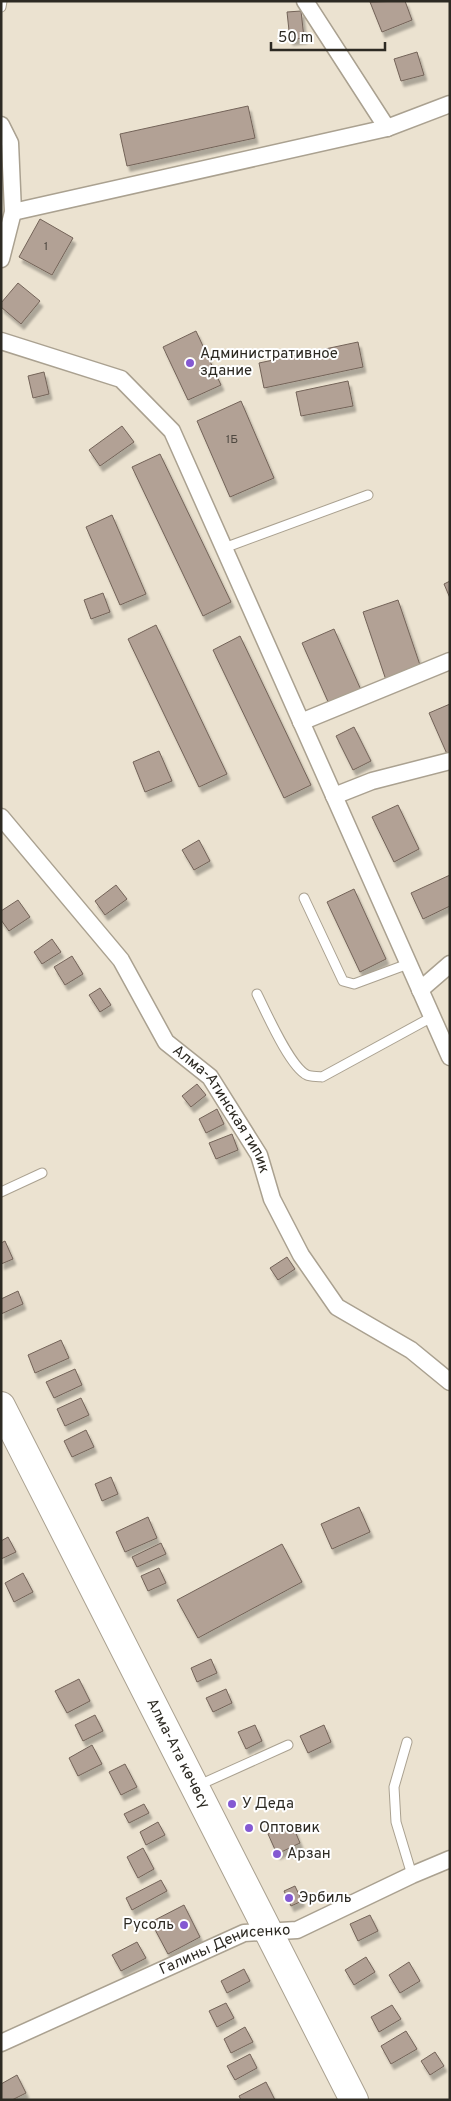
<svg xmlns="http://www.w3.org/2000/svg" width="451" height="2101" font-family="Overpass,sans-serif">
<defs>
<filter id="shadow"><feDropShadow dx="3" dy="5.5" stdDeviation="1" flood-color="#0004"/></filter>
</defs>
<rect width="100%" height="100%" fill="#ebe2d0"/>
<!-- building -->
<g fill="#b2a195" stroke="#736358" filter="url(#shadow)">
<path d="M405,1L412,20L382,32L370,2Z"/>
<path d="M301,11L304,38L290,40L287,12Z"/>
<path d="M417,52L424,75L401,81L394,59Z"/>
<path d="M248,106L255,138L127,166L120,134Z"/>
<path d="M40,219L73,238L52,275L19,257Z"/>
<path d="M18,283L40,301L21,324L1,307V303Z"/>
<path d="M196,331L221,385L188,400L163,347Z"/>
<path d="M358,342L363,367L264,388L259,363Z"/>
<path d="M44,372L49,394L33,398L28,376Z"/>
<path d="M348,381L353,406L301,416L296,392Z"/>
<path d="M241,401L274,478L230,497L197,421Z"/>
<path d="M122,426L134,442L100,466L89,450Z"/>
<path d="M160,454L231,602L203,616L132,467Z"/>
<path d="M112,515L146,594L120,605L86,527Z"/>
<path d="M450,581V598L444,584Z"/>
<path d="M103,593L110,612L91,619L84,600Z"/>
<path d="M398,600L422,671L387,683L363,612Z"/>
<path d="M156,625L227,774L199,787L128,639Z"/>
<path d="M334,629L361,690L329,704L302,643Z"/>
<path d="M240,636L311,785L284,798L213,650Z"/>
<path d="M450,704V753L447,754L429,713Z"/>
<path d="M354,727L371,761L353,770L336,736Z"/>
<path d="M159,751L172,781L145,792L133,762Z"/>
<path d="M398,805L419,849L394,862L372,817Z"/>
<path d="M199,840L210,861L194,870L182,850Z"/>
<path d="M450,875V906L423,919L411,893Z"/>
<path d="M116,885L127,899L105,915L95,901Z"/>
<path d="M354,889L386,959L360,972L327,902Z"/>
<path d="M18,900L30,917L9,931L1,920V911Z"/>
<path d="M52,939L61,952L42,964L34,952Z"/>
<path d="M72,956L83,974L65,985L54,967Z"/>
<path d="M100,988L111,1005L100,1012L89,995Z"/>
<path d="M197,1084L206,1095L191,1107L182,1096Z"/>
<path d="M217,1109L224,1124L206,1133L199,1119Z"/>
<path d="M232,1134L238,1150L216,1159L209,1143Z"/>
<path d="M5,1241L13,1259L1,1264V1243Z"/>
<path d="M287,1257L295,1269L278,1280L270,1268Z"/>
<path d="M18,1291L23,1304L1,1314V1299Z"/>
<path d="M61,1340L69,1358L35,1373L28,1355Z"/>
<path d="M75,1369L82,1385L54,1398L46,1382Z"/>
<path d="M81,1398L89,1415L65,1426L57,1409Z"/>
<path d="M86,1430L94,1447L72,1457L64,1441Z"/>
<path d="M111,1477L118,1494L102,1501L95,1484Z"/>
<path d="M359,1507L370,1532L332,1549L321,1524Z"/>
<path d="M148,1517L157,1538L125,1552L116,1532Z"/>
<path d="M8,1537L16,1552L1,1559V1541Z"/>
<path d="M161,1543L166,1554L137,1567L132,1557Z"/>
<path d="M282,1544L302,1582L198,1638L177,1600Z"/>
<path d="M159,1568L166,1583L148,1591L141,1576Z"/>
<path d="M23,1573L33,1592L14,1602L5,1583Z"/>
<path d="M211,1659L217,1673L197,1682L191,1668Z"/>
<path d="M79,1679L90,1701L67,1713L55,1691Z"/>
<path d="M226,1689L232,1703L213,1712L206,1698Z"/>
<path d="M95,1715L103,1731L83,1741L75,1725Z"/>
<path d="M255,1725L262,1741L246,1749L238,1732Z"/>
<path d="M324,1725L331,1742L308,1753L300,1736Z"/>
<path d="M92,1745L102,1764L78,1776L69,1758Z"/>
<path d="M125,1764L137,1787L121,1795L109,1772Z"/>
<path d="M144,1804L149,1813L129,1823L124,1814Z"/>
<path d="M158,1822L165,1835L146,1845L140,1832Z"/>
<path d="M292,1824L300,1843L277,1854L268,1834Z"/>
<path d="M143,1848L154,1869L138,1878L127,1857Z"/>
<path d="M161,1880L167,1891L132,1910L126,1898Z"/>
<path d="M295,1886L302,1901L291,1906L284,1891Z"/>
<path d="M184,1905L200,1937L168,1954L151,1922Z"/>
<path d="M370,1915L378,1931L358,1941L350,1924Z"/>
<path d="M137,1942L146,1958L121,1971L112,1955Z"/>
<path d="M366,1957L375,1972L354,1985L345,1970Z"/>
<path d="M409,1962L420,1981L400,1993L389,1975Z"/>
<path d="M244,1969L250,1981L227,1993L221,1981Z"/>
<path d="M226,2003L234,2018L217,2027L209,2011Z"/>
<path d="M392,2005L401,2019L379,2032L371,2017Z"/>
<path d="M245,2027L253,2042L231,2053L224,2039Z"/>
<path d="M406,2031L417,2049L391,2064L381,2046Z"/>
<path d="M435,2052L444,2066L430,2075L421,2061Z"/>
<path d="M250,2054L257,2068L235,2080L227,2066Z"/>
<path d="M17,2075L26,2093L12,2100H1V2084Z"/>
<path d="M266,2082L275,2100H241L239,2096Z"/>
</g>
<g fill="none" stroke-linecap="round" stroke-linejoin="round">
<defs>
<g id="service">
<path d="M1,7L2,1"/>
<path d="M224,548L368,495"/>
<path d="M304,898L343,981L354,984L408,964"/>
<path d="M257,994C266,1012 290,1067 307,1075C311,1077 318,1076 322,1077L432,1017"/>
<path d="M1,1192L42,1173"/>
<path d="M407,1742L394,1787L396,1822L412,1875"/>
<path d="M197,1786L288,1745"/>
</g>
<g id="minor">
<path d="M305,1L387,128"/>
<path d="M1,125L10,143L13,212L1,259"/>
<path d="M13,212L387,128L450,104"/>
<path d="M1,341L121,379L172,431L450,1057"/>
<path d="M301,722L450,661"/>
<path d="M334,796L372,781L450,761"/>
<path id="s1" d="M1,817L121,960L166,1042L210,1077L259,1155L272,1199L301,1255L337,1307L411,1350L450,1382"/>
<path d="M420,990L450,964"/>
<path id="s2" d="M1,2043L244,1933L297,1930L412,1875L450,1859"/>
</g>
<g id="trunk">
<path id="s3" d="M1,1406L354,2100"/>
</g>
</defs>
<!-- service casing -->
<use href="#service" stroke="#aaa190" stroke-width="11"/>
<!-- minor casing -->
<use href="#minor" stroke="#aaa190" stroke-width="19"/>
<!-- trunk casing -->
<use href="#trunk" stroke="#aaa190" stroke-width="30"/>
<!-- service -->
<use href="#service" stroke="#fff" stroke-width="9"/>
<!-- minor -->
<use href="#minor" stroke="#fff" stroke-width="16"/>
<!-- trunk -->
<use href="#trunk" stroke="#fff" stroke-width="28"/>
</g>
<!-- markers -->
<g fill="#8459d2" stroke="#fff" stroke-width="2">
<circle cx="190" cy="363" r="5"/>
<circle cx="232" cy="1804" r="5"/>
<circle cx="249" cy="1828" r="5"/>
<circle cx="277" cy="1854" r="5"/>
<circle cx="289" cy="1898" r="5"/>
<circle cx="184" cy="1925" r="5"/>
</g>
<g text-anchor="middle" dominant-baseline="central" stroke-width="4" stroke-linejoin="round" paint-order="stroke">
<!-- number labels -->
<g font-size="12" fill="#4e4840">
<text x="46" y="247">1</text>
<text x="232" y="440">1Б</text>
</g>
<!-- poi labels -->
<g font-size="15" fill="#2d2a23" stroke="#fff" text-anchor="start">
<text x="200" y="354">Административное<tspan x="200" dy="17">здание</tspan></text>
<text x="242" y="1804">У Деда</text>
<text x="259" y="1828">Оптовик</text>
<text x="287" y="1854">Арзан</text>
<text x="299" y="1898">Эрбиль</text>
<text x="174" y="1925" text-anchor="end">Русоль</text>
</g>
<!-- street labels -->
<g font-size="15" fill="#2d2a23" stroke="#fff">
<text stroke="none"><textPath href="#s1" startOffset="369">Алма-Атинская типик</textPath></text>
<text stroke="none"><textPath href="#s3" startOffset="390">Алма-Ата көчөсү</textPath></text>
<text stroke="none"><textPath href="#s2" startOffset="244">Галины Денисенко</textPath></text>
</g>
</g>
<!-- border -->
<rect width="451" height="2101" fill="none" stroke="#2d2a23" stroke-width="5"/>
<!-- scale -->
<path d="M271 42v8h114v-8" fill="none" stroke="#2d2a23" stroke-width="2.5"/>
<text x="278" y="42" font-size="15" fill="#2d2a23" stroke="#ffffff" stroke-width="4" paint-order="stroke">50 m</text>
</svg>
